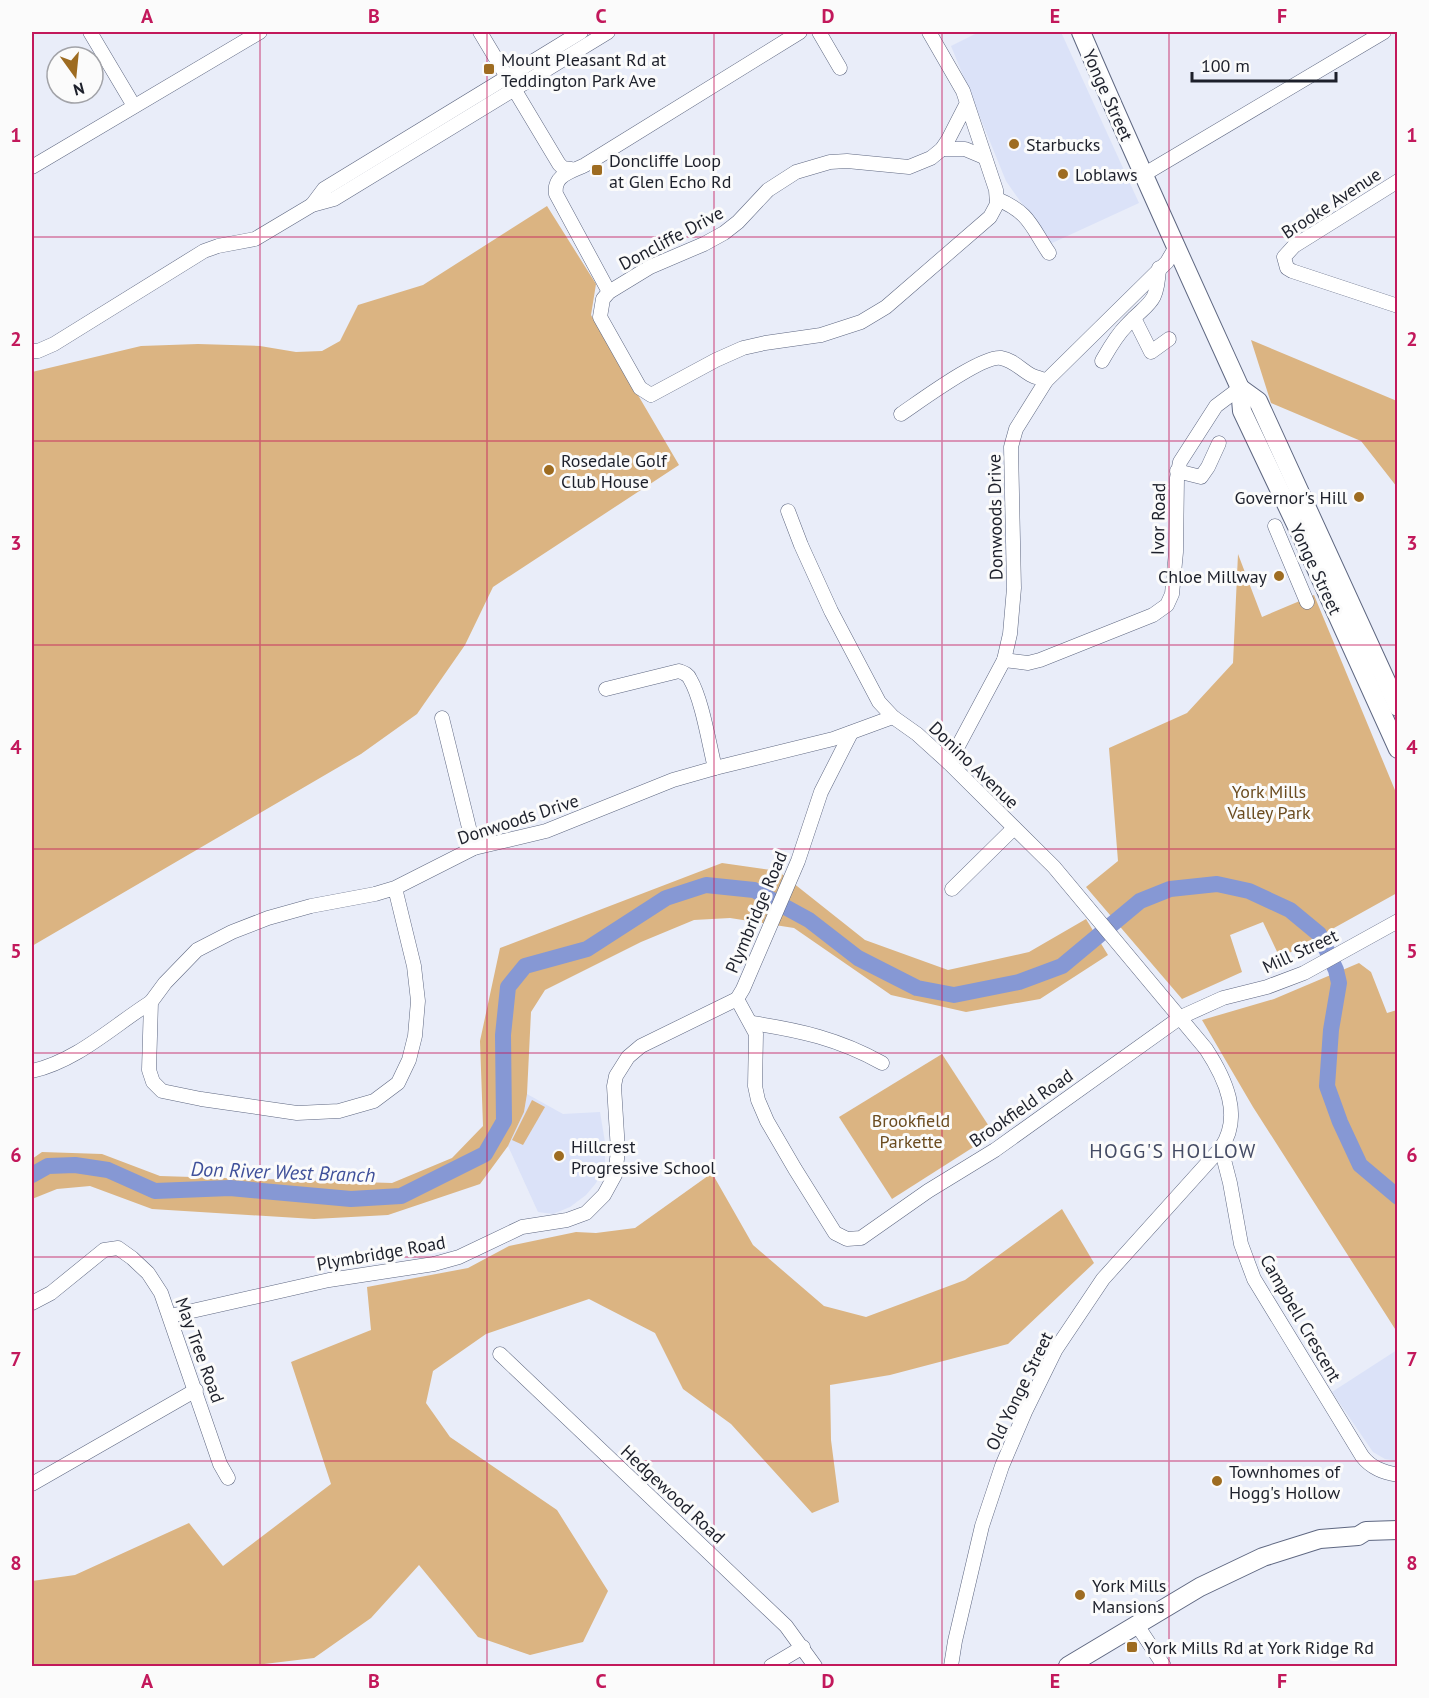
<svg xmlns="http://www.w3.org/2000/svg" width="1429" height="1698" font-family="'PT Sans',sans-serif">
<rect width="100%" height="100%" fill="#e9edf9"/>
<!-- built -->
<g fill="#dbe2f8">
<path d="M979,32H1061L1139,203L1050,244L1006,181L951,46Z"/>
<path d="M527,1094L563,1114L600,1112L605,1142V1166L596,1183L586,1195L570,1207L553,1214L538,1212L508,1146L524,1112Z"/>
<path d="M1397,1350V1461L1385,1459L1373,1452L1332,1392Z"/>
</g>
<!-- green -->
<g fill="#dbb482">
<path d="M547,206L596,284L591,315L679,465L493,587L465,645L417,714L361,754L32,946V372L141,346L198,344L260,346L296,352L322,351L340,341L358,305L423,285Z"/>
<path d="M1251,340L1397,401V487L1361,441L1271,403Z"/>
<path d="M1238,554L1262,617L1314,595L1397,795V893L1280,958L1263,922L1230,935L1242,972L1182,999L1086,887L1118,861L1109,748L1187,713L1233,663Z"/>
<path d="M722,863L778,871L865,940L948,970L1029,952L1086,919L1108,955L1040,999L966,1012L891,995L794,928L730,918L694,920L641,942L545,990L531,1012L527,1094L524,1112L508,1146L480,1184L388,1215L314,1219L152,1209L90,1186L57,1189L32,1199V1159L42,1152L102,1154L160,1176L392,1183L452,1158L483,1126L480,1041L500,948Z"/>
<path d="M1359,963L1371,972L1387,1013L1397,1010V1332L1253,1107L1202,1020L1274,999Z"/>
<path d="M942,1054L994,1134L892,1199L839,1117Z"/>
<path d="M532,1100L545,1107L523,1145L512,1140Z"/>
<path d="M712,1173L753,1245L824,1306L866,1317L965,1280L1062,1209L1094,1263L1008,1344L890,1375L830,1385L831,1440L839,1502L812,1513L731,1424L683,1389L655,1333L589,1299L486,1334L433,1371L426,1403L450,1437L557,1510L608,1591L583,1642L530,1655L478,1637L419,1565L371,1618L314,1658L247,1666H32V1581L75,1575L189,1523L223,1566L331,1484L291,1362L371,1330L367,1287L468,1268L509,1246L576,1232L596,1233L635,1228Z"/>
</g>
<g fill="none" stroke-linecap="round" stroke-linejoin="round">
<!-- river -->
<path stroke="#8698d4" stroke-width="16" d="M32,1175L48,1166L75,1165L108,1170L155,1191L230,1188L351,1199L401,1196L485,1154L504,1121L503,1035L508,987L525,966L587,949L666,898L706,885L754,890L809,920L858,958L917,988L954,995L1019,982L1062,966L1140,901L1170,889L1217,884L1249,891L1290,910L1319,934L1336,970L1339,983L1331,1030L1327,1086L1340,1122L1360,1165L1398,1197"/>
<defs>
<g id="minor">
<path d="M90,32L134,106"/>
<path d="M480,32L559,164L563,168L571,169"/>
<path d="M819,32L840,68"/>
<path d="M929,32L963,91L996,190L997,204L990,217L886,307L861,322L821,335L765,343L743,348L716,360L651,395L640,388L600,317L603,299L609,292L650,267L704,244L724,233L738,222L768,190L796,172L830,162L847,161L909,167L931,158L942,149L948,140L967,103"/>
<path d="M942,149H965L984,157"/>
<path d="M32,167L260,32"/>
<path d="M1143,175L1384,32"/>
<path d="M1398,181L1294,246L1284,257L1287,268L1292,271L1398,306"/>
<path d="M997,199C1029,212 1031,226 1049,253"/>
<path d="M312,205L324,189L581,32"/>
<path d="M609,292L556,194C553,175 571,172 585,165L800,32"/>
<path d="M1134,318L1151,352L1169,339"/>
<path d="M32,351H38L54,344L204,251L218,246L255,239L312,205L334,199L608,32"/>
<path d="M1102,361C1109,349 1116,336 1126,326C1149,301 1157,306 1159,268"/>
<path d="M901,414C919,402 982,355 1001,358C1014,360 1022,371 1033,376C1038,378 1042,378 1046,381"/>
<path d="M1177,471L1201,477L1208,467L1219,443"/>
<path d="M788,511L801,545L831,611L879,702L893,717L917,734L949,763L1054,867L1206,1049C1225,1078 1243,1116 1221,1148L1103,1279L1056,1349L1025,1412L1002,1466L982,1526L955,1641L951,1666"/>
<path d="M1275,526L1307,602"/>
<path d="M1004,660L1028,663L1040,660L1153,615L1167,605L1172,594L1176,552L1177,478L1180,462L1216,406L1240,388"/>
<path d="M606,689L679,671C684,673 688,674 690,679C702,699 709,744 715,768"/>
<path d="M442,718L474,848"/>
<path d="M949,763L1004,660L1010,634L1014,588L1011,447L1016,429L1046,381L1167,262L1177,245"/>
<path d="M395,888L414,966L418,1001L415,1036L409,1060L398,1083L374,1101L339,1111L297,1113L201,1099L162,1091L153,1082L149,1070L151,1002L165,983L197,950L232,932L268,918L311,906L375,894L395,888L474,848L546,831L673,780L715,768L833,739L893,717"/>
<path d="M952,889L1014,828"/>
<path d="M737,999L756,1034L755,1086L758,1100L767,1121L795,1169L835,1233L847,1239L861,1238L928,1191L995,1150L1181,1017L1223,998L1267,987L1304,973L1398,921"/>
<path d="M752,1023C799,1030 839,1039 882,1063"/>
<path d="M32,1071C77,1061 113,1026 151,1002"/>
<path d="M1221,1148L1230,1183L1241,1244L1254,1279L1362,1456C1371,1468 1383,1472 1398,1475"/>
<path d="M32,1303L51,1293L104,1250L118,1248L132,1258L148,1273L161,1293L220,1464L228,1478"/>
<path d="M170,1316L329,1280L434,1264L459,1257L522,1227L567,1220L586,1213L604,1195L615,1175L618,1151L614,1086L616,1076L628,1057L641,1046L737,999L743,989L798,861L821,792L851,733"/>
<path d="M500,1354L786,1626L815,1666"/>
<path d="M32,1484L196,1390"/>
<path d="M1137,1625L1164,1666"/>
<path d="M771,1666L803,1647"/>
</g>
<g id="major">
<path d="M1081,32C1132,151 1186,269 1240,388L1242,411L1300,533L1398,749"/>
<path d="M1240,388L1258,401L1398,707"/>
<path d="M1068,1666L1200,1587L1263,1557L1320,1539L1358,1536L1366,1531L1398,1530"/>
</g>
</defs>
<!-- minor casing -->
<use href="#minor" stroke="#5e6781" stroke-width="15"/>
<!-- major casing -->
<use href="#major" stroke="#5e6781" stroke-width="20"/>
<!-- minor -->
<use href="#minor" stroke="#fff" stroke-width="14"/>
<!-- major -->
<use href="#major" stroke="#fff" stroke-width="18"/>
</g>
<!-- grid -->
<path fill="none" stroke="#c2185b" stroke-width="1.5" stroke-opacity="0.55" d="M260,32V1666M487,32V1666M714,32V1666M942,32V1666M1169,32V1666M32,237H1398M32,441H1398M32,645H1398M32,849H1398M32,1053H1398M32,1257H1398M32,1461H1398"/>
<!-- markers -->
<g fill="#9e6c21" stroke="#fbfbfb" stroke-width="2">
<rect x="483" y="63" width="12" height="12" rx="3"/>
<circle cx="1014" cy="144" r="6"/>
<rect x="591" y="164" width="12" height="12" rx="3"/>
<circle cx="1063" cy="174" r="6"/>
<circle cx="549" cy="470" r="6"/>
<circle cx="1359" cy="497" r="6"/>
<circle cx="1279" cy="576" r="6"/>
<circle cx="559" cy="1156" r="6"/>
<circle cx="1217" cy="1481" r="6"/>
<circle cx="1080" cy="1595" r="6"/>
<rect x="1126" y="1641" width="12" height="12" rx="3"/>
</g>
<g text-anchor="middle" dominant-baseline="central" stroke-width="6" stroke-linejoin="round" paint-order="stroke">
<!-- poi labels -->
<g font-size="18" fill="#1d202b" stroke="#fbfbfb" text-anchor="start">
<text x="501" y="59">Mount Pleasant Rd at<tspan x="501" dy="21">Teddington Park Ave</tspan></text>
<text x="1026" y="144">Starbucks</text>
<text x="609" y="160">Doncliffe Loop<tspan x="609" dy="21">at Glen Echo Rd</tspan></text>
<text x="1075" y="174">Loblaws</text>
<text x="561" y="460">Rosedale Golf<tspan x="561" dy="21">Club House</tspan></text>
<text x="1347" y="497" text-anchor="end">Governor's Hill</text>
<text x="1267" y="576" text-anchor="end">Chloe Millway</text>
<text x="571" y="1146">Hillcrest<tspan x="571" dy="21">Progressive School</tspan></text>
<text x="1229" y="1471">Townhomes of<tspan x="1229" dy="21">Hogg's Hollow</tspan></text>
<text x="1092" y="1585">York Mills<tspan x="1092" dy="21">Mansions</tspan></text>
<text x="1144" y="1647">York Mills Rd at York Ridge Rd</text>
</g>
<!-- street labels -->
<g font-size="18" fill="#1d202b" stroke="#fbfbfb">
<text transform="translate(1108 95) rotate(66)">Yonge Street</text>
<text transform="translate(1331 203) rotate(-33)">Brooke Avenue</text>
<text transform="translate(671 238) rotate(-28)">Doncliffe Drive</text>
<text transform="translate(995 517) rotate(-91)">Donwoods Drive</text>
<text transform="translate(1158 519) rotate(-89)">Ivor Road</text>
<text transform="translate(1316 569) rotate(65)">Yonge Street</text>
<text transform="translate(974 765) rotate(44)">Donino Avenue</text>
<text transform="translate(518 819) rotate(-18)">Donwoods Drive</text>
<text transform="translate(756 912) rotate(-67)">Plymbridge Road</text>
<text transform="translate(1300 951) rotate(-25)">Mill Street</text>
<text transform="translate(1021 1108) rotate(-35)">Brookfield Road</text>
<text transform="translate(381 1253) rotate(-10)">Plymbridge Road</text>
<text transform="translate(1301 1318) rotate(60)">Campbell Crescent</text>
<text transform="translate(200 1350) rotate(70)">May Tree Road</text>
<text transform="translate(1019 1391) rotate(-64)">Old Yonge Street</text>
<text transform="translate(673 1494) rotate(43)">Hedgewood Road</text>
</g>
<!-- park labels -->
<g font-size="18" fill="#6b4c20" stroke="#fbfbfb">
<text x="1269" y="791">York Mills<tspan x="1269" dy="21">Valley Park</tspan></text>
<text x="911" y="1120">Brookfield<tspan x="911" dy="21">Parkette</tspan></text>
</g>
<!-- neighbourhood labels -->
<g font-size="20" letter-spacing="1.5" fill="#444b64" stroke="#fbfbfb">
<text x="1173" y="1151">HOGG'S HOLLOW</text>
</g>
<!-- water labels -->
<g font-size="20" font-style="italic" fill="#3f509a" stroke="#fbfbfb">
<text transform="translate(283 1172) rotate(2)">Don River West Branch</text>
</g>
</g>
<!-- border -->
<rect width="1429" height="1698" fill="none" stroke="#fbfbfb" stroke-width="66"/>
<!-- north arrow -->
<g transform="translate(75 75) rotate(165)"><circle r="28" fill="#fbfbfb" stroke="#a2a3a8" stroke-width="1.5"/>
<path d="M0-4.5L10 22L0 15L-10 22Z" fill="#9e6c21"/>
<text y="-9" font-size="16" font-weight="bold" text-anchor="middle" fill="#1d202b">N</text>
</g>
<!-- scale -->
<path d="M1192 72v9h144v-9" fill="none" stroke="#1d202b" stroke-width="3"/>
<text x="1201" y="72" font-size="18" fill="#1d202b" stroke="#fbfbfb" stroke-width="4.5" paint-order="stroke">100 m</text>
<rect x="33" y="33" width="1363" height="1632" fill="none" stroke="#c2185b" stroke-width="2"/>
<g font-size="20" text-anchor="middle" font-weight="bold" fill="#c2185b">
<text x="147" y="23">A</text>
<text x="374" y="23">B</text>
<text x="601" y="23">C</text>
<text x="828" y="23">D</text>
<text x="1055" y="23">E</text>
<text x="1282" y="23">F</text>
<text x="16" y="142">1</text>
<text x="1412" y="142">1</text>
<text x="16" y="346">2</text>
<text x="1412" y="346">2</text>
<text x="16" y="550">3</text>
<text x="1412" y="550">3</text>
<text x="16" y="754">4</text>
<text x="1412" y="754">4</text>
<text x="16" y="958">5</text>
<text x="1412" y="958">5</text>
<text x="16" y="1162">6</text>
<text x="1412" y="1162">6</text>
<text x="16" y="1366">7</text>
<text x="1412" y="1366">7</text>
<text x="16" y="1570">8</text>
<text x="1412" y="1570">8</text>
<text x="147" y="1688">A</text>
<text x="374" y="1688">B</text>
<text x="601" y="1688">C</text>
<text x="828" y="1688">D</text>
<text x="1055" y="1688">E</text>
<text x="1282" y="1688">F</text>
</g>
</svg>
